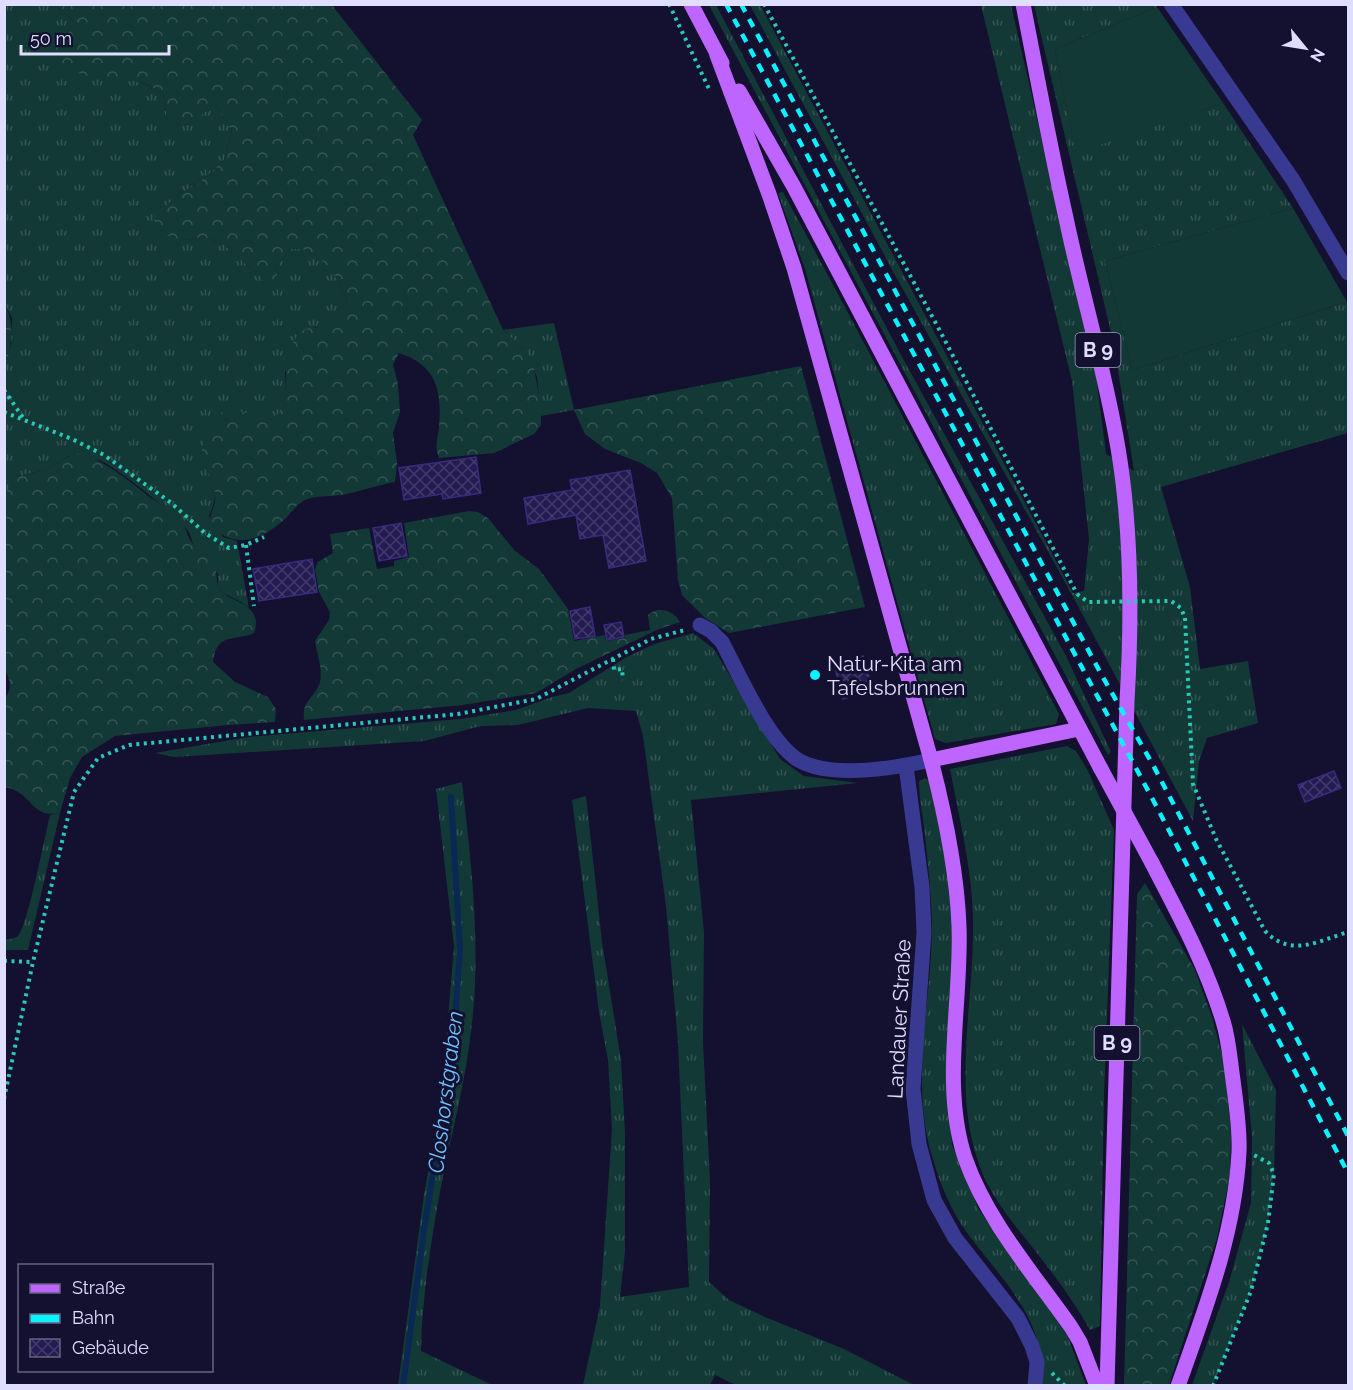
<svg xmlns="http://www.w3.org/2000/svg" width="1353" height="1390" font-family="Raleway,sans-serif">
<defs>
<pattern id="grass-tufts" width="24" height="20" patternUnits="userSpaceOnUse" patternTransform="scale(1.5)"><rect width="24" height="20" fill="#133936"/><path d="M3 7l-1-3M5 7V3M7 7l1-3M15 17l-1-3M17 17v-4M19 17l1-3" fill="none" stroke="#355554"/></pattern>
<pattern id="forest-crowns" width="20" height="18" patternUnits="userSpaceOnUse" patternTransform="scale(1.5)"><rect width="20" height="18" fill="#133936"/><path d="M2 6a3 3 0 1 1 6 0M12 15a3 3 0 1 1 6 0" fill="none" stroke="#355554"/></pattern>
<pattern id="building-cross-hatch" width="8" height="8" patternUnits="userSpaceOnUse" patternTransform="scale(1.5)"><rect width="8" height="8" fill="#231b51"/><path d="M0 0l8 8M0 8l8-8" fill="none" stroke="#433c6b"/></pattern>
</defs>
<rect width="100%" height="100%" fill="#14102f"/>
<!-- grass -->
<g fill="url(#grass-tufts)">
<path d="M1155,4L1157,7L1055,49L1076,152L1223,103L1293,208L1105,261L1132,370L1347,302L1348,305V433L1161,487L1190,587L1200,669L1248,661L1258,723L1207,738L1199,761L1193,821L1071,593L894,273L750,5H760L1073,593L1084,591L1089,539L1072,381L981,5H1011L1096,376L1106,454L1134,471L1114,345L1034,5Z"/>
<path d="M5,5H54L80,26L87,76C116,78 140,76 163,95L167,118L187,125L215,104L232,131L224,160L199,183L176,196L182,240L204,237L223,244L262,278L264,284L290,249C319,244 341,280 348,304C341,322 335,334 315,327L285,372L286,392L282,410L274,419L265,420L206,469C217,487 218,496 209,516L223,537L237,541L249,608L241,602L223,593L218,587V574L208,555C187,546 196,541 186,528C177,516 115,466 101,461C92,457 79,457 69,456L46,470L17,476L5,497L4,370L11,344L12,318L4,302Z"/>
<path d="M709,5H716L901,355L1066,656L1111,752L1108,755Z"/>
<path d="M783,192C877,365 967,540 1059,714L1056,724L946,743L935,739L805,269L778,193Z"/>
<path d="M554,323L574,410L541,416L537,377L527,353L503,330Z"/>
<path d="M693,633L714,649L780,759L804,776L858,783L691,800L704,932L703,1042L710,1181L709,1282L729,1300L765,1317L844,1349L914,1385H736L715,1375L710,1385H583L600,1306L612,1129L608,1060L599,1012L572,800L586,796L602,942L621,1060L625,1133V1251L620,1297L689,1287L678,1043L666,906L643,736L636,711L588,708L518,725L481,726L424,741L174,757L155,753L248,737L460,719L516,710L552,697L569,693L625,658L654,644Z"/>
<path d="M1067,746L1076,751L1088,771L1114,830L1104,1094L1100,1326L1090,1330C1074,1301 1054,1275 1033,1248C1016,1227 996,1203 984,1177C950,1099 973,1013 973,930C974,875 960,823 950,769Z"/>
<path d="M925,778L929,780L947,866L953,935L949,1103L952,1145L979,1210L1038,1290L1068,1337L1086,1385H1040C1040,1369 1042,1352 1036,1336C1023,1297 992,1267 968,1234C951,1211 940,1184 932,1156C910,1083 931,1005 932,930C932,898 928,866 925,835C923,816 919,799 919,781Z"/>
<path d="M462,782C471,861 481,942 472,1023C466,1082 450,1139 439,1197C430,1248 422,1299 421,1351L492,1385H398L424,1195L442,1092L454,946L436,789Z"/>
<path d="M60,813L28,950H5L4,940C9,939 14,939 18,936C28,925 45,835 50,815Z"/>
<path d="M1242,1024L1276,1090L1274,1174L1268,1223L1251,1291L1213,1385H1192L1229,1282L1251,1203L1252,1137Z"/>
</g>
<!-- forest -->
<g fill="url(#forest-crowns)">
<path d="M54,5H332L422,120L413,135L503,330L527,353L533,363L541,406V425L534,434L494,453L439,458C434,446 438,439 439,426C442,390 436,365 399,353L393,364L398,384L400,412L393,433L397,463L395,482C377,485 359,492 341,495C328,497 317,495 305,500C297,504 291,513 285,519C260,541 237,549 211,527C208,511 217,507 215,495C214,482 211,480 206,469C195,445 209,426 225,409C243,408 257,421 274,419C296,394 277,366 295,339C314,311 330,350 348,304C341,280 318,244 290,249L275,269L277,275L275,284L270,287L264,284L262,278L223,244L204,237L182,240L158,233L154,218L176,196L199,183L224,160L232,131L215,104C197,117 189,134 167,118L163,95C135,72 118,83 87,76C76,73 64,65 53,61L54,40L80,26Z"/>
<path d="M4,302C16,326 11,345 5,370Z"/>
<path d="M801,366L865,607L729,633L705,618L682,595L678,580L672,498L657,473L641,463L605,449L585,434L574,410Z"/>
<path d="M81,453C111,464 129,482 154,500C162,505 171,509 177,516C187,526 186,534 192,543C198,552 208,553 213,560C219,569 214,583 221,591C232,603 264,604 254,633C235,642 217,631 213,662L235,682L268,697L276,709L275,722L228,725L115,736L82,757L70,778L60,813C30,819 33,792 5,787V697C13,690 10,678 4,669L5,497L9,485L17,476L46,470L69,456Z"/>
<path d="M469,511L478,512L488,518L514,550L539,569L568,609L574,641L605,635L606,641L625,638V635L650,630L648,615C658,606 673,610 680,622L659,629L576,669L536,693L463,705L304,720C302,701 312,700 319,685C324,673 317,654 315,641L329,620L330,612L319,592L315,569L318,562L333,553L330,534L369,528L377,569L394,566V561L409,557L404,523Z"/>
<path d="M1145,883L1195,970L1212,1017L1225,1066L1231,1135L1230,1176L1217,1238L1169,1385L1124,1386L1137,894Z"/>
</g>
<!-- garden -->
<g fill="#133936">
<path d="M1157,7L1223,103L1076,153L1055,49Z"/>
<path d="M1293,208L1347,302L1132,370L1105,261Z"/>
</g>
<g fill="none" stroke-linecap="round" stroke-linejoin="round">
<!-- stream -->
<path stroke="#092954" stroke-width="6" d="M403,1386L425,1223L452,1059L460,950L451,797"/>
</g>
<!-- building -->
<g fill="url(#building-cross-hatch)" stroke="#382b7f" stroke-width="1.5">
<path d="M476,457L481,493L443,499L442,494L404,500L399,468Z"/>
<path d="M630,470L646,561L609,568L603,535L580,539L576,515L528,524L524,498L572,490L570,480Z"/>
<path d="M401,523L407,556L379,561L373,528Z"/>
<path d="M312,559L317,592L259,601L253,569Z"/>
<path d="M590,607L595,636L575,639L570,611Z"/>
<path d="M621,622L624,637L607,640L604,625Z"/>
<path d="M863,656L873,690L843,699L834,664Z"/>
<path d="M1334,771L1341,788L1305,802L1298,785Z"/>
</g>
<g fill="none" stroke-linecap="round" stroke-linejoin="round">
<!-- path -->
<g stroke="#28c9b7" stroke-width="4" stroke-dasharray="3 4.5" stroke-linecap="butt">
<path d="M669,4L710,91"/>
<path d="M764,4L940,331L1077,594"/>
<path d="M4,390L24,419"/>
<path d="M4,412L72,439L104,455L170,502L205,533L229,548L246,545L264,537"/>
<path d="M246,545L254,606"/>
<path d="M1185,618L1193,784L1216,839L1265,931C1291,958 1318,941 1348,932"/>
<path d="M613,659L614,670L622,669L623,680"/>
<path d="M4,961L33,962"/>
<path d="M4,1099L33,962L74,792L98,758L129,745L458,714L536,699L651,639L685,630"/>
<path d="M1052,1373L1065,1386"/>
<path d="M1213,1386L1251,1291L1268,1223L1274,1174L1269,1163L1254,1155"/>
</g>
<!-- minor -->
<g stroke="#383991" stroke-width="15">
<path d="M1171,4L1293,180L1348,273"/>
<path d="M700,625L711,631L722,642C739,674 769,744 800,761C834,779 895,768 931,760"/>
<path d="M906,766L922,887L924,932L913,1089L919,1144L934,1200L955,1238L1018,1318L1032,1346L1037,1362L1035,1386"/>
</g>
<!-- major -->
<g stroke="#be65ff" stroke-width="15">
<path d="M691,4L722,63"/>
<path d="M1023,4C1037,76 1050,147 1066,218C1082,295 1105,370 1118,448C1132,531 1132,617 1127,701L1107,1386"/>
<path d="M717,55L769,194L794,268L931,760C945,814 957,870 959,926C962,1000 941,1086 965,1158C987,1221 1033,1273 1071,1327L1080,1342L1097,1386"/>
<path d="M739,91L794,187L1101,769"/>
<path d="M931,760L1079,729"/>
<path d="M1152,863C1179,915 1206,965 1223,1021C1229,1040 1230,1060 1233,1080C1236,1104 1240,1128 1239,1152C1235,1233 1205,1310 1178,1386"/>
</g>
<!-- rail -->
<g stroke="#0af2ff" stroke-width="4.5" stroke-dasharray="9 8" stroke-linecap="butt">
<path d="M726,4L1152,798L1348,1173"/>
<path d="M741,4L1100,672L1153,765L1348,1136"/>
</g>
<!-- path-bridge -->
<path stroke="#28c9b7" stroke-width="4" stroke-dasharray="3 4.5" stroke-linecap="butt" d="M1077,594L1088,602L1171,601L1181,608L1185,618"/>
<!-- major-bridge -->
<path stroke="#be65ff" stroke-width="15" d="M1101,769L1152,863"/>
</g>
<!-- markers -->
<circle fill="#0af2ff" stroke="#14102f" stroke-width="2" cx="815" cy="675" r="6"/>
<g text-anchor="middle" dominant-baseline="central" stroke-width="6" stroke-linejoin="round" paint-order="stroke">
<!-- shield labels -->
<g fill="#14102f" stroke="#a3a0c1" stroke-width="1.5">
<rect x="1075.5" y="333" width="45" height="34" rx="4.5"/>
<rect x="1094.5" y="1026" width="45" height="34" rx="4.5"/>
</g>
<g font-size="20" font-weight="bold" fill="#e0deff">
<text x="1098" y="350">B 9</text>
<text x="1117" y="1043">B 9</text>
</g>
<!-- poi labels -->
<g font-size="21" fill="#e0deff" stroke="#14102f" text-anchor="start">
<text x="827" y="663">Natur-Kita am<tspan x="827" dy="24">Tafelsbrunnen</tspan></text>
</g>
<!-- street labels -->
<g font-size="21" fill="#e0deff" stroke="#14102f">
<text transform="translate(899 1019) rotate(-87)">Landauer Straße</text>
</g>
<!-- water labels -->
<g font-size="22" font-style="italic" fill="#6cc2ff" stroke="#14102f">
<text transform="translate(445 1092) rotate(-83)">Closhorstgraben</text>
</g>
</g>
<!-- border -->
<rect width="1353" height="1390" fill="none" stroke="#e0deff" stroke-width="12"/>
<!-- legend -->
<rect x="18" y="1264" width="195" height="108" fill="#14102f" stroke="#666282" stroke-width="1.5"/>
<rect x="30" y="1284" width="30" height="9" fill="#be65ff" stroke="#666282" stroke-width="1.5"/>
<text x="72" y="1294" font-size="18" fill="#e0deff">Straße</text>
<rect x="30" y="1314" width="30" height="9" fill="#0af2ff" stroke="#666282" stroke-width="1.5"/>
<text x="72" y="1324" font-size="18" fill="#e0deff">Bahn</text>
<rect x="30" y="1339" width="30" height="18" fill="url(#building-cross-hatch)" stroke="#666282" stroke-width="1.5"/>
<text x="72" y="1354" font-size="18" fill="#e0deff">Gebäude</text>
<!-- north arrow -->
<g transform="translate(1305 48) rotate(120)" stroke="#14102f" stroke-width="4.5" paint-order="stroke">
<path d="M0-4.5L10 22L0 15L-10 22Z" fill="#e0deff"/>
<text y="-9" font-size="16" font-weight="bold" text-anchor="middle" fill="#e0deff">N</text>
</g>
<!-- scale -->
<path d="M21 45v9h148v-9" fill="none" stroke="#e0deff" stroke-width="3"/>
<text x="30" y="45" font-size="18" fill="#e0deff" stroke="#14102f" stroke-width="4.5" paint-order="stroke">50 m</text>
</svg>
